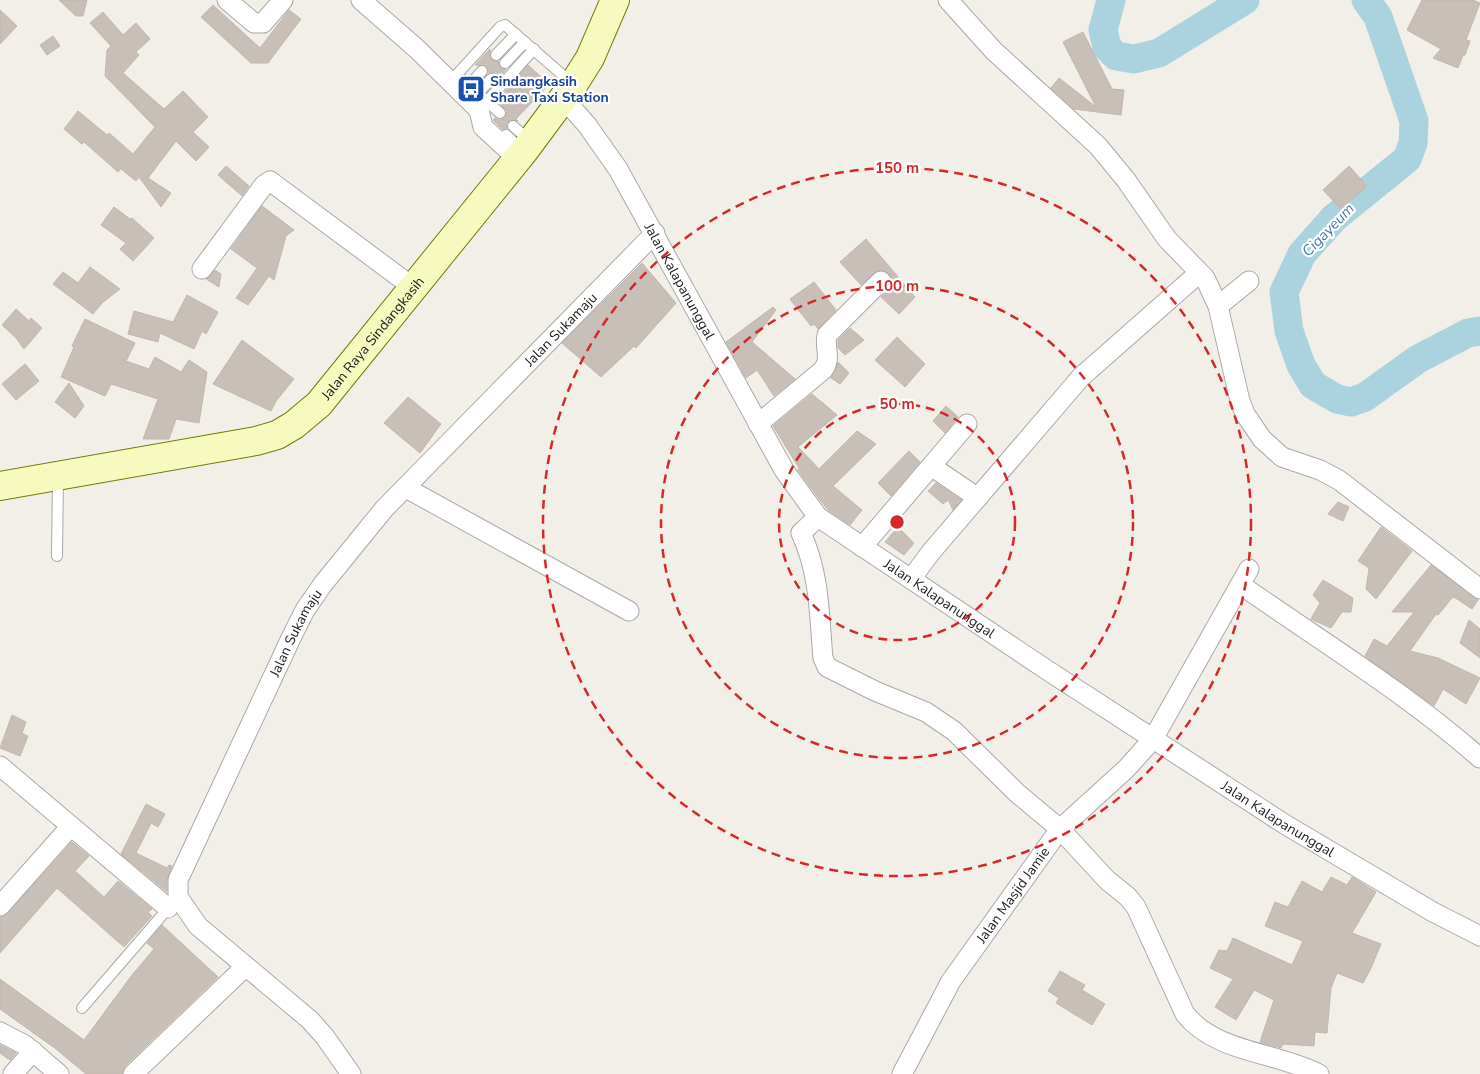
<svg xmlns="http://www.w3.org/2000/svg" width="1480" height="1074" font-family="'Nunito Sans',sans-serif">
<rect width="100%" height="100%" fill="#f2efe9"/>
<g fill="none" stroke-linecap="round" stroke-linejoin="round">
<!-- river -->
<g stroke="#aad3df" stroke-width="29">
<path d="M1111,0L1103,30L1107,47L1116,56L1134,59L1159,53L1245,0"/>
<path d="M1366,0L1378,17L1414,121L1413,143L1407,159L1334,218L1302,254L1284,292L1289,331L1301,365L1313,385L1337,399L1351,402L1365,397L1418,359L1468,333L1480,331"/>
</g>
</g>
<!-- building -->
<g fill="#c7bfb8" stroke="#c4b6ab">
<path d="M59,0H87L83,16H76Z"/>
<path d="M1422,0H1473L1480,3L1466,40L1470,41L1465,55H1463L1458,68L1433,58L1441,49L1407,30Z"/>
<path d="M213,5L260,48L289,10L301,19L268,63H251L201,17Z"/>
<path d="M0,10L17,26L0,44Z"/>
<path d="M103,12L123,35L136,23L150,39L136,52L139,55L123,73L164,109L183,91L208,117L193,132L209,147L196,161L176,141L148,178L171,193L161,207L139,177L136,181L121,169L118,172L84,142L82,144L64,129L78,111L107,135L109,133L133,154L155,127L105,76L107,50L111,46L90,23Z"/>
<path d="M1083,32L1112,89L1124,90L1121,115L1074,109L1051,88L1059,78L1096,107L1063,42Z"/>
<path d="M53,36L60,46L47,55L40,45Z"/>
<path d="M490,49L491,60L498,61L500,68L506,70L498,79L495,74L489,73L486,66L475,65Z"/>
<path d="M528,65L549,84L516,119L518,121L510,120L506,124L507,128L502,129L493,120L495,118L499,120L505,118L507,111L497,101Z"/>
<path d="M226,166L249,186L242,196L218,175Z"/>
<path d="M1349,166L1367,186L1341,209L1323,190Z"/>
<path d="M262,206L294,230L286,236L274,280L269,276L248,305L236,298L257,268L231,249Z"/>
<path d="M114,207L130,219L132,218L154,238L133,261L120,249L126,243L101,225Z"/>
<path d="M866,239L915,297L899,314L881,297L892,284L889,273L878,270L861,285L840,262Z"/>
<path d="M642,263L676,303L636,348L634,346L601,377L562,343Z"/>
<path d="M90,267L120,289L102,303L93,314L53,284L63,272L78,283Z"/>
<path d="M215,270L221,274L219,287L206,279Z"/>
<path d="M814,282L836,310L818,329L814,324L811,326L790,299Z"/>
<path d="M187,295L218,312L206,334L202,331L194,349L160,333L158,342L128,334L134,311L173,322Z"/>
<path d="M773,307L776,310L752,342L795,379L774,396L757,370L746,378L726,342Z"/>
<path d="M16,309L29,321L31,318L42,328L24,349L16,338L2,325Z"/>
<path d="M85,319L135,343L126,361L149,369L155,357L181,372L189,360L207,372L199,423L176,419L169,439H143L158,399L111,384L105,396L61,377L74,347L72,346Z"/>
<path d="M850,328L864,340L845,355L838,348V340Z"/>
<path d="M897,337L925,364L905,387L875,360Z"/>
<path d="M242,340L294,379L276,401L271,411L213,384Z"/>
<path d="M838,362L849,373L840,384L831,378Z"/>
<path d="M25,364L39,381L16,400L2,384Z"/>
<path d="M69,383L84,406L75,418L55,402Z"/>
<path d="M812,394L837,415L798,447L819,469L857,431L876,444L833,486L862,510L850,525L829,511L820,500L798,470L799,468L773,426Z"/>
<path d="M408,397L441,424L420,453L384,423Z"/>
<path d="M946,406L958,417L945,433L933,421Z"/>
<path d="M909,451L920,462L891,496L878,483Z"/>
<path d="M936,483L961,500L953,510L948,500L943,504L928,491Z"/>
<path d="M1338,502L1349,507L1343,521L1328,514Z"/>
<path d="M898,527L914,543L904,555L885,542Z"/>
<path d="M1381,527L1412,551L1376,599L1366,589L1369,568L1358,561Z"/>
<path d="M1431,565L1478,600L1472,609L1454,597L1452,598L1438,615L1436,614L1410,651L1438,658L1480,678L1466,704L1443,689L1434,706L1365,656L1374,639L1387,646L1414,612H1392Z"/>
<path d="M1323,580L1353,598L1351,612H1342L1331,628L1311,619L1320,603L1313,595Z"/>
<path d="M1469,620L1480,629V658L1460,643Z"/>
<path d="M12,715L26,722L22,733L28,736L20,756L0,748Z"/>
<path d="M146,804L165,814L158,827L151,823L136,853L167,868L169,865L172,866L167,880V892L121,854Z"/>
<path d="M72,842L89,856L75,871L104,897L118,881L152,909L148,912L152,916L124,947L57,888L0,953V917L8,913Z"/>
<path d="M1331,877L1347,885L1352,877L1376,892L1352,933L1381,944L1371,968L1363,983L1337,973L1331,988L1327,1033L1315,1032L1314,1046L1283,1044L1281,1048L1260,1042L1274,1000L1254,990L1236,1020L1215,1007L1233,979L1210,968L1219,950L1227,951L1233,938L1292,965L1303,941L1265,926L1275,902L1288,907L1302,881L1322,892Z"/>
<path d="M162,925L218,977L125,1066L122,1074H86L56,1049L0,1009V979L84,1040L132,975L154,949L147,943Z"/>
<path d="M1060,971L1085,985L1082,990L1105,1004L1092,1025L1056,1003L1059,998L1048,991Z"/>
<path d="M0,1045L16,1053L10,1060L0,1053Z"/>
</g>
<g fill="none" stroke-linecap="round" stroke-linejoin="round">
<defs>
<g id="service">
<path d="M496,55L516,34"/>
<path d="M505,63L525,42"/>
<path d="M457,75L500,113"/>
<path d="M450,82L500,27L505,25L573,84"/>
<path d="M464,91L482,71"/>
<path d="M473,99L491,79"/>
<path d="M481,111L479,110L534,49"/>
<path d="M513,126L529,140"/>
<path d="M506,135L523,151"/>
<path d="M57,556L58,476"/>
<path d="M82,1008L171,905"/>
</g>
<g id="minor">
<path d="M227,0L254,23H263L283,0"/>
<path d="M361,0L417,49L479,110L483,127L518,159"/>
<path d="M948,0L994,51L1098,146L1126,180L1167,239L1205,278L1218,306L1240,401L1245,414L1262,439L1282,457L1320,470L1339,480L1480,589"/>
<path id="s1" d="M563,98L587,125L618,169L784,470L818,517L1047,670L1286,825L1433,912L1480,936"/>
<path d="M202,269L264,185L270,181L414,288"/>
<path d="M1218,306L1249,281"/>
<path d="M758,424L823,370C832,358 824,348 827,335L881,281"/>
<path d="M931,466L978,498"/>
<path d="M406,488L629,611"/>
<path d="M818,517L801,533C820,574 819,614 823,658L827,667L875,691L926,712L954,731L1017,793L1060,829L1107,880L1128,897L1136,907L1185,1014C1216,1053 1277,1052 1319,1074"/>
<path d="M862,547L967,424"/>
<path d="M911,579L931,552L1081,377L1199,273"/>
<path d="M1241,585C1321,641 1406,693 1480,758"/>
<path d="M0,766L168,908"/>
<path d="M0,906L71,826"/>
<path d="M0,1032L25,1045L59,1074"/>
<path d="M13,1074L33,1051"/>
<path d="M133,1074L245,967"/>
<path id="s2" d="M351,1074L325,1037L310,1020L198,926L178,897V880L291,638L305,610L323,584L384,509L655,233"/>
<path id="s3" d="M902,1074L951,981L1060,829L1126,769L1153,739L1249,569"/>
</g>
<g id="secondary">
<path id="s4" d="M0,486L256,441L277,435L294,425L319,404L524,151L573,85L590,58L615,0"/>
</g>
</defs>
<!-- service casing -->
<use href="#service" stroke="#a9a9a9" stroke-width="12"/>
<!-- minor casing -->
<use href="#minor" stroke="#a9a9a9" stroke-width="21"/>
<!-- secondary casing -->
<use href="#secondary" stroke="#707d05" stroke-width="30"/>
<!-- service -->
<use href="#service" stroke="#fff" stroke-width="10"/>
<!-- minor -->
<use href="#minor" stroke="#fff" stroke-width="19"/>
<!-- secondary -->
<use href="#secondary" stroke="#f7fabf" stroke-width="28"/>
</g>
<!-- distance rings -->
<g fill="none" stroke="#d62828" stroke-width="2.5" stroke-dasharray="9 6">
<circle cx="897" cy="522" r="118"/>
<circle cx="897" cy="522" r="236"/>
<circle cx="897" cy="522" r="354"/>
</g>
<!-- icons -->
<defs>
<symbol id="bus-square" viewBox="-11 -11 22 22"><rect x="-9" y="-9" width="18" height="18" rx="4" fill="#1a4fb4" stroke="#fff"/><path d="M-5-6H5V4H4V6H2V4H-2V6H-4V4H-5ZM-3.5-4V0h7V-4ZM-3.5 1.2v1.5H-2V1.2ZM2 1.2v1.5H3.5V1.2Z" fill="#fff"/></symbol>
</defs>
<g fill-rule="evenodd">
<use href="#bus-square" x="455" y="73" width="32" height="32"/>
</g>
<g text-anchor="middle" dominant-baseline="central" stroke-width="4.5" stroke-linejoin="round" paint-order="stroke">
<!-- transit labels -->
<g font-size="14" font-weight="bold" fill="#164399" stroke="#fff" text-anchor="start">
<text x="490" y="81">Sindangkasih<tspan x="490" dy="16">Share Taxi Station</tspan></text>
</g>
<!-- street labels -->
<g font-size="14" fill="#222" stroke="#fff">
<text stroke="none"><textPath href="#s1" startOffset="218">Jalan Kalapanunggal</textPath></text>
<text stroke="none"><textPath href="#s2" startOffset="945">Jalan Sukamaju</textPath></text>
<text stroke="none"><textPath href="#s4" startOffset="419">Jalan Raya Sindangkasih</textPath></text>
<text stroke="none"><textPath href="#s1" startOffset="638">Jalan Kalapanunggal</textPath></text>
<text stroke="none"><textPath href="#s2" startOffset="540">Jalan Sukamaju</textPath></text>
<text stroke="none"><textPath href="#s1" startOffset="1042">Jalan Kalapanunggal</textPath></text>
<text stroke="none"><textPath href="#s3" startOffset="211">Jalan Masjid Jamie</textPath></text>
</g>
<!-- water labels -->
<g font-size="15" font-style="italic" fill="#4a7aab" stroke="#fff">
<text transform="translate(1328 230) rotate(-46)">Cigayeum</text>
</g>
</g>
<circle cx="897" cy="522" r="8" fill="#d62828" stroke="#fff" stroke-width="2.5"/>
<g font-size="15" text-anchor="middle" font-weight="bold" fill="#d62828" stroke="#fff" stroke-width="4.5" stroke-linejoin="round" paint-order="stroke">
<text x="897" y="173">150 m</text>
<text x="897" y="291">100 m</text>
<text x="897" y="409">50 m</text>
</g>
</svg>
